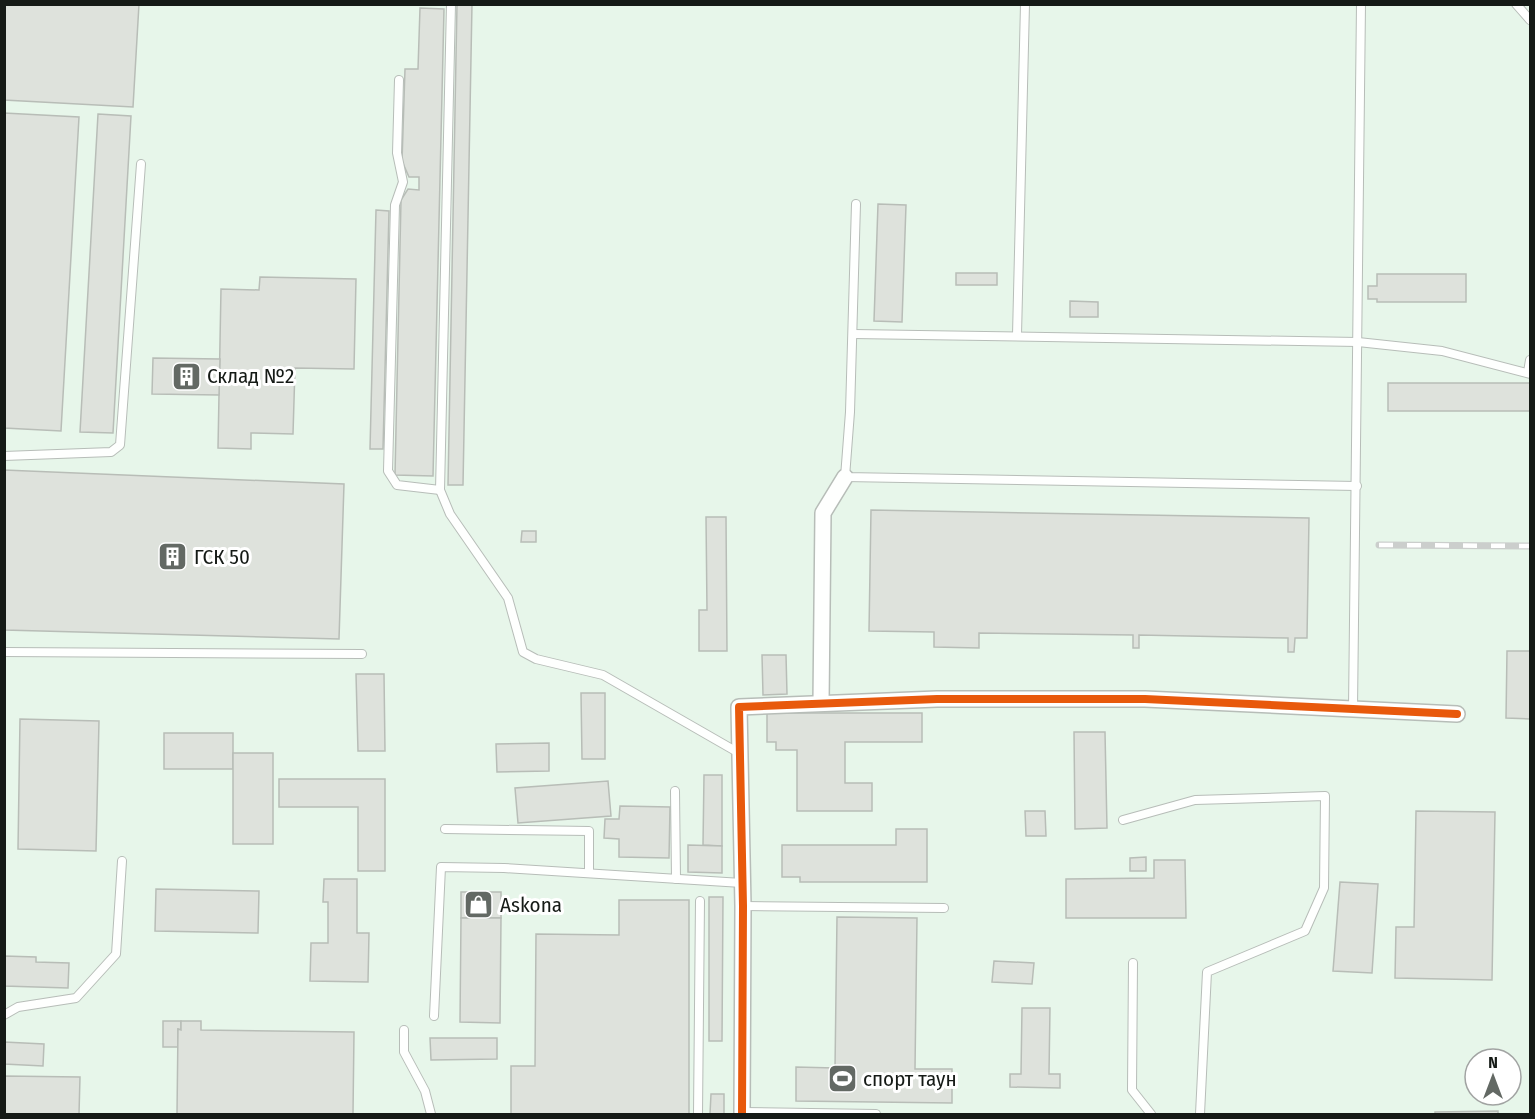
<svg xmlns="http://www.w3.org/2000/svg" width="1535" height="1119" font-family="'Fira Sans Condensed',sans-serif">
<rect width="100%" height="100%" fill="#f5fcf6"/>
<!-- built -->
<path fill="#e7f6ea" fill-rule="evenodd" d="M5,5H1530V1114H5ZM1475,1059H1511V1095H1475Z"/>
<!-- building -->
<g fill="#dee2dc" stroke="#b8bdb7" stroke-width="1.5">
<path d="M4,4H139L133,107L4,100Z"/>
<path d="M457,4H472L463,485H448Z"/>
<path d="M420,8L444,9L433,476L395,475L401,200L408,189L419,190V177H409L402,161L405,69H418Z"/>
<path d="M4,113L79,117L61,431L4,428Z"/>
<path d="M98,114L131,116L113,433L80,432Z"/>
<path d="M878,204L906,205L902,322L874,321Z"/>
<path d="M376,210L389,211L383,449H370Z"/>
<rect x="956" y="273" width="41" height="12"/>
<path d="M1377,274H1466V302H1377V299H1368V286H1377Z"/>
<path d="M260,277L356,279L354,369L295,368L293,434L251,433V449L218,448L221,289L259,290Z"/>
<path d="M1070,301L1098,302V317H1070Z"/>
<path d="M153,358L220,359L219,395L152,394Z"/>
<rect x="1388" y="383" width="142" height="28"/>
<path d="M4,470L344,484L339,639L4,630Z"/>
<path d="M871,510L1309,518L1307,638H1295L1294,652H1288V638L1139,635V648H1133V635L979,633V648L934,647V632L869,631Z"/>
<path d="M706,517H726L727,651H699V610H707Z"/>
<path d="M522,531H536V542H521Z"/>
<path d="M1507,651H1530V719L1506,718Z"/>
<path d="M762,655H786L787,694L763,695Z"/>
<path d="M356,674H384L385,751H358Z"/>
<path d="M581,693H605V759H582Z"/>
<path d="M767,713H922V742H845V783H872V811H797V750H776V742H767Z"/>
<path d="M20,719L99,721L96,851L18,849Z"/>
<path d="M1074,732H1105L1107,828L1075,829Z"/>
<rect x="164" y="733" width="69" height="36"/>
<path d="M549,743V771L497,772L496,744Z"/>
<rect x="233" y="753" width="40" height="91"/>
<path d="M704,775H722V846L703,845Z"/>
<path d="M279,779H385V871H358V807H279Z"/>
<path d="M608,781L611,816L518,823L515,788Z"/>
<path d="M620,806L670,807L669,858L619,857V839L604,838L605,819H619Z"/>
<path d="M1025,811H1045L1046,836H1026Z"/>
<path d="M1416,811L1495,812L1492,980L1395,978L1396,927H1414Z"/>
<path d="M896,829H927V882H800V877H782V845H896Z"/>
<path d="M688,845L722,846V873L688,872Z"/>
<path d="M1146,857V871H1130V858Z"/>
<path d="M1154,860H1185L1186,918H1066V879L1154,878Z"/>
<path d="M324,879H357V933H369L368,982L310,981L311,943H328V902H323Z"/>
<path d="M1340,882L1378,884L1372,973L1333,971Z"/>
<path d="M156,889L259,891L258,933L155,931Z"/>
<rect x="461" y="892" width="40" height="26"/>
<path d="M709,897H723L722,1041H709Z"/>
<path d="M619,900H689V1114H511V1066H535L536,934L619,935Z"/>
<path d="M837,917L917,918L915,1069H952V1103L796,1101V1067L835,1068Z"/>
<path d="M461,918H501L500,1023L460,1022Z"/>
<path d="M4,956L36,957V962L69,963L68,988L4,986Z"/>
<path d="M994,961L1034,963L1032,984L992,982Z"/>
<path d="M1022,1008H1050L1049,1074H1060V1088L1010,1087V1074H1021Z"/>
<path d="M163,1021H181V1030L178,1029V1047H163Z"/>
<path d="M181,1021H201V1030L354,1032L353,1114H177L178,1029L181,1030Z"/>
<path d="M430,1038H497V1059L431,1060Z"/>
<path d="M4,1042L44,1044L43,1066L4,1064Z"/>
<path d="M4,1076L80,1077L79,1114H4Z"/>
<path d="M711,1094H724V1114H710Z"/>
<path d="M1498,1111V1114H1435V1112Z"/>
</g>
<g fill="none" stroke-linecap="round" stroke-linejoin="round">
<defs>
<g id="service">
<path d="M451,4L440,490L450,514L508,598L523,652L536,659L603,675L739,753"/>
<path d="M1516,4L1530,20"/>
<path d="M399,80L397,153L403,182L395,205L388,471L397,485L440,490"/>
<path d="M856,204L850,412L845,477L1357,486"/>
<path d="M853,334L1358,342L1442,351L1530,374"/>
<path d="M1017,335L1025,4"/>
<path d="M1528,372L1530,360"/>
<path d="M4,456L111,452L120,445L141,164"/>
<path d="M4,652L362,654"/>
<path d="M1353,709L1361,4"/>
<path d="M675,791L676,879"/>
<path d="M1123,820L1195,800L1325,796L1324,888L1305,931L1207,972L1200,1114"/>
<path d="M445,829L589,831V873"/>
<path d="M743,906L944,908"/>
<path d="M1133,963L1132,1090L1151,1114"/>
<path d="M4,1015L18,1007L76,998L116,954L122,861"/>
<path d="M434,1016L441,867L504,868L742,883"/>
<path d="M404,1030V1052L425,1091L431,1114"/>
<path d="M742,1112L876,1114"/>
<path d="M698,1114L700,901"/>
</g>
<g id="minor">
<path d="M821,703L823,513L845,477"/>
<path d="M742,1114L743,906L739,707L937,699H1145L1457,714"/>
</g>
</defs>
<!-- service casing -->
<use href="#service" stroke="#b7bdb8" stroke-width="10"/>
<!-- minor casing -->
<use href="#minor" stroke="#b7bdb8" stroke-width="18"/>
<!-- service -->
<use href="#service" stroke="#fefffe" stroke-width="8"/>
<!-- minor -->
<use href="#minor" stroke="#fefffe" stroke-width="15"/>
<defs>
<path id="rail" d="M1379,545L1530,546"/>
</defs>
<!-- rail casing -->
<use href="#rail" stroke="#cbcecc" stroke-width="7"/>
<!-- rail -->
<use href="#rail" stroke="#fff" stroke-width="4.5" stroke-dasharray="14" stroke-linecap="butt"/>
<defs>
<path id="cycleway" d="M742,1114L743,906L739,707L937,699H1145L1457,714"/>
</defs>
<!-- cycleway casing -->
<use href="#cycleway" stroke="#fff" stroke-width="11"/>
<!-- cycleway -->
<use href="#cycleway" stroke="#e8590c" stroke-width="8"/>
</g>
<!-- icons -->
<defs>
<symbol id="building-square" viewBox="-11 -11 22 22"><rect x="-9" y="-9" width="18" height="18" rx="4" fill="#636964" stroke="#fff"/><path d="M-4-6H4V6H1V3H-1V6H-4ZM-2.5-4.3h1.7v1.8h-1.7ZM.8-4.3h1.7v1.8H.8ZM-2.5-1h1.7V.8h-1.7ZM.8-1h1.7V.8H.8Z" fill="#fff"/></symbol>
<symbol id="shop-square" viewBox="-11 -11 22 22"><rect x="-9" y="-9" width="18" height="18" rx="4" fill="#636964" stroke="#fff"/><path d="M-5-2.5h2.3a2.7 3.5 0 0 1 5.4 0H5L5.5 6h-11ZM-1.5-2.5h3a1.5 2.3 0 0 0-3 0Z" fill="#fff"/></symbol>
<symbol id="stadium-square" viewBox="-11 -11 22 22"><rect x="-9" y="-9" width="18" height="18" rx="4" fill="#636964" stroke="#fff"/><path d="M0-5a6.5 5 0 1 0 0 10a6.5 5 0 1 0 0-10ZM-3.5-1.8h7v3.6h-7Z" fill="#fff"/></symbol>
</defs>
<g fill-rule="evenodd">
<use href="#building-square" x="170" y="360" width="33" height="33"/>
<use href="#building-square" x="156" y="540" width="33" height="33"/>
<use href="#shop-square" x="462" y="888" width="33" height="33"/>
<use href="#stadium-square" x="826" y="1062" width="33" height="33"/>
</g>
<g text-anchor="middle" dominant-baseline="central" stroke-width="6" stroke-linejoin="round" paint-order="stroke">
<!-- poi labels -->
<g font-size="21" fill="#151a16" stroke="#fff" text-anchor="start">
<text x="207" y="376">Склад №2</text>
<text x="194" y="557">ГСК 50</text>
<text x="500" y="905">Askona</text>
<text x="863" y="1079">спорт таун</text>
</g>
</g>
<!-- border -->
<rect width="1535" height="1119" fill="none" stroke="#151a16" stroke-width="12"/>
<!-- north arrow -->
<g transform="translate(1493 1077)"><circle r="28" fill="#ffffff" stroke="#a1a3a2" stroke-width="1.5"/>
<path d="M0-4.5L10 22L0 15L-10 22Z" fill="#636964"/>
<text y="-9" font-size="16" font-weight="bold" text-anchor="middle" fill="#151a16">N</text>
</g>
</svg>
